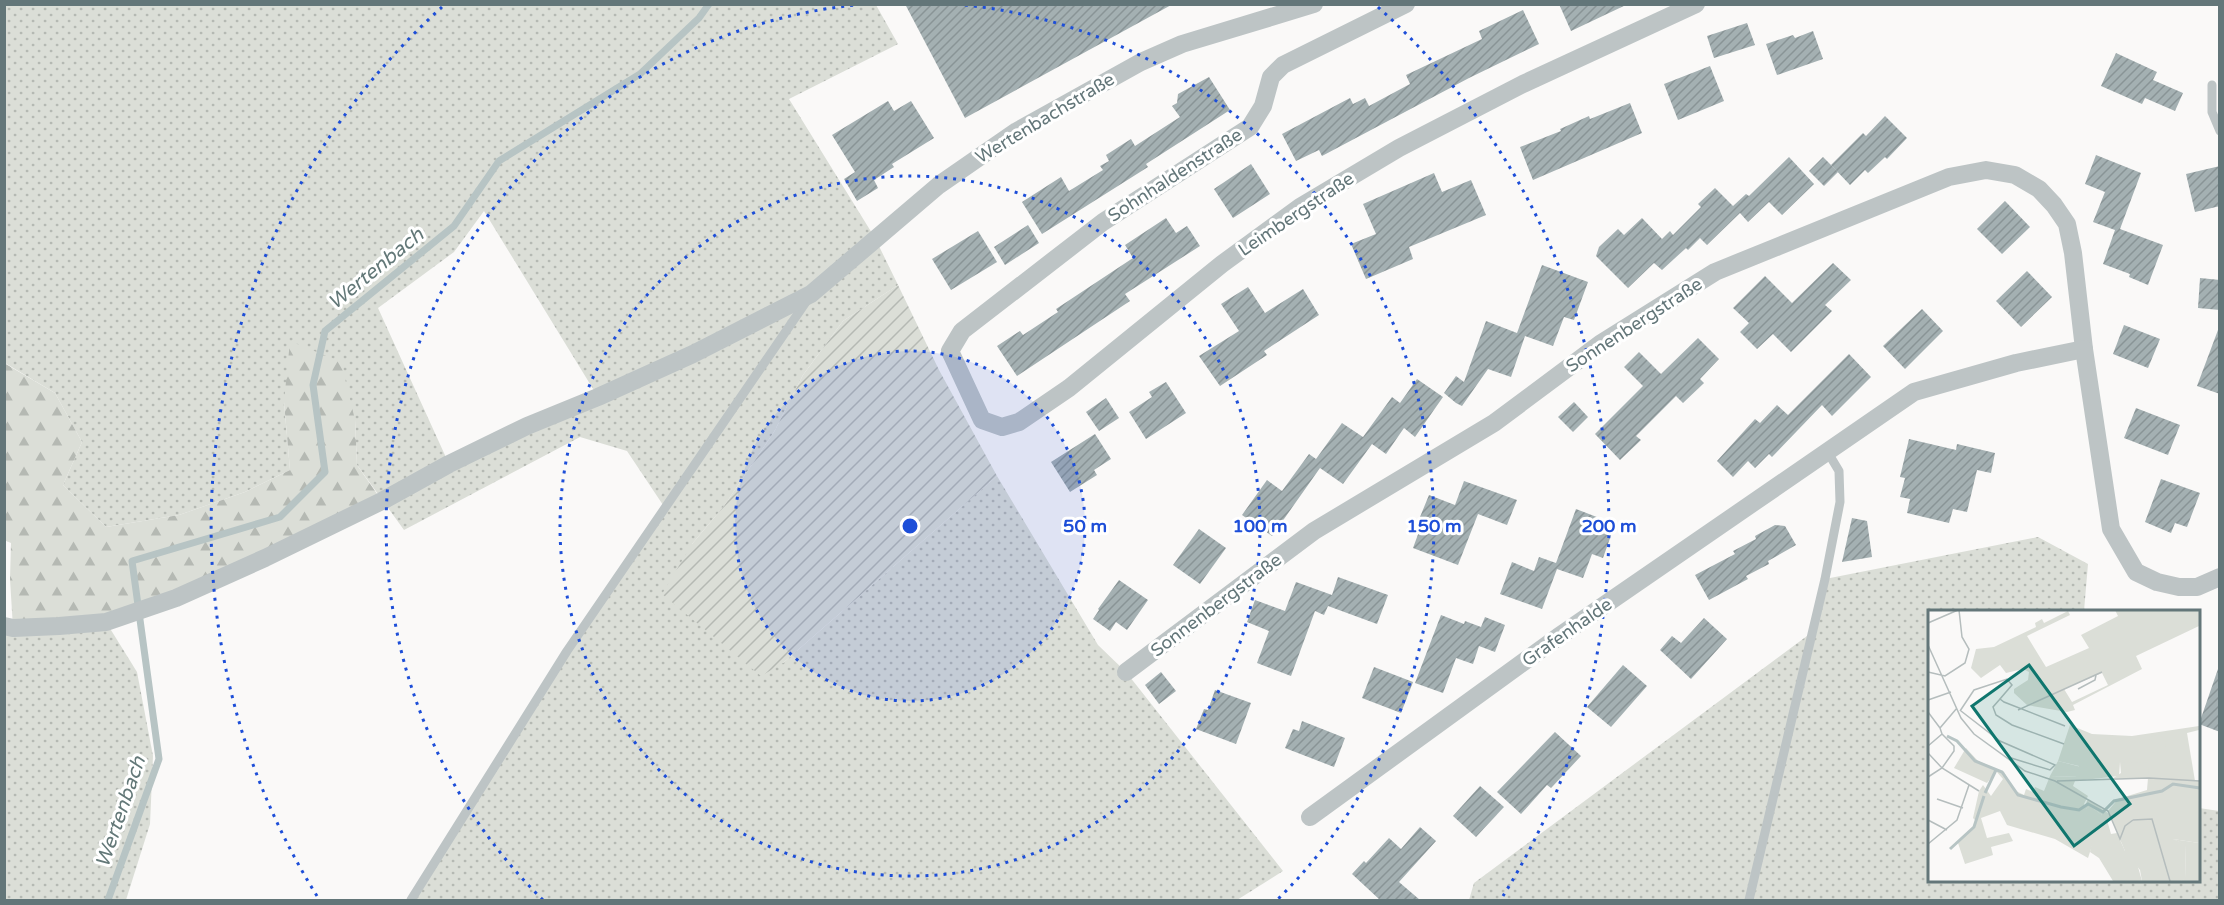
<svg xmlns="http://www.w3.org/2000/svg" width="2224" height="905" font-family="'Varela Round',sans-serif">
<defs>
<pattern id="grass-dots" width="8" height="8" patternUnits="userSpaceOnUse" patternTransform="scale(1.5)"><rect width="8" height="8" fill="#dbded7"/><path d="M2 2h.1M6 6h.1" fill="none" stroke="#b5b9b3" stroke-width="1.8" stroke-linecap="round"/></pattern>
<pattern id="forest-firs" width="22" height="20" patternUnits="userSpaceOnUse" patternTransform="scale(1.5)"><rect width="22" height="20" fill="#dbded7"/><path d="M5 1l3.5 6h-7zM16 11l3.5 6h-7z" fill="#b5b9b3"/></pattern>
<pattern id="garden-furrows" width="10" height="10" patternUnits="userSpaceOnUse" patternTransform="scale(1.5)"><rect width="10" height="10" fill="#dbded7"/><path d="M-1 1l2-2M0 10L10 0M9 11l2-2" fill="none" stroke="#b5b9b3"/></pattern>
<pattern id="building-hatch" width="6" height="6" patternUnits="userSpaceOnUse" patternTransform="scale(1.5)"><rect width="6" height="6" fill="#a4b0b2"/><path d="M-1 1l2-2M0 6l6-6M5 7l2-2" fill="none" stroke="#899496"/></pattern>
</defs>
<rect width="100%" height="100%" fill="#faf9f8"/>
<!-- grass -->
<g fill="url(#grass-dots)" fill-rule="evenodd">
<path d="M5,5H876L898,44L789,99L875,238L898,285L843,321L803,375L774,432L724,506L692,544L783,663L997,476L1098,645L1126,672L1283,871L1237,900H411L567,651L665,508L627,451L580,437L404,530L357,465L355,420L284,402L290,470L245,492L179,515L106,527L63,485L82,442L55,393L5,363ZM484,211L598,397L449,464L378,308L454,252Z"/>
<path d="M2038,537L2088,564L2084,611H1930V880H2198L2199,808L2219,811V900H1469L1474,883L1811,633L1825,579Z"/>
<path d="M106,622L137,672L153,756L150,824L126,900H5L4,626Z"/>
</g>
<!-- forest -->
<path fill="url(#forest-firs)" d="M290,341L341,362L355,420L357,465L382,501L106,622L13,628L10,579L11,543L4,540V363L55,393L82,442L63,485L106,527L179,515L245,492L290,470L284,402Z"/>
<!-- garden -->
<path fill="url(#garden-furrows)" d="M898,285L939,370L997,476L783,663L761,676L662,594L692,544L724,506L774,432L803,375L843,321Z"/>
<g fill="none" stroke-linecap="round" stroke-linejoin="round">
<!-- stream -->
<path stroke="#b7c4c4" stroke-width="7" d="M108,900L159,759L132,561L280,517L325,472L313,385L325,331L454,226L499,161L640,74L699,18L709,4"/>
</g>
<!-- building -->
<g fill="url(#building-hatch)">
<path d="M905,4H1173L965,118Z"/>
<path d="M1559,4H1628L1571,31Z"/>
<path d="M1523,10L1539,44L1469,78L1322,156L1319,150L1296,161L1282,134L1350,98L1353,104L1365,98L1369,106L1410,84L1406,75L1482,39L1479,31Z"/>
<path d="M1747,23L1755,45L1714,58L1707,36Z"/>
<path d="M1813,31L1823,59L1777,75L1766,44L1793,35L1795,38Z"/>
<path d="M2116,53L2157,72L2153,80L2183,93L2175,111L2145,98L2142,104L2101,86Z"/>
<path d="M1710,66L1724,101L1678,120L1664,84Z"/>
<path d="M1209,77L1230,110L1146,164L1148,167L1042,234L1022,202L1061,177L1069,191L1103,170L1100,166L1109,161L1106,155L1131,139L1135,146L1180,117L1172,106L1177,103L1178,94Z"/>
<path d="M888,101L894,111L911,101L934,138L892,164L894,167L874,180L878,188L857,201L844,179L855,172L832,135Z"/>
<path d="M1630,103L1642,133L1533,180L1520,147L1561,131L1560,129L1589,116L1590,119Z"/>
<path d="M1885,116L1907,138L1887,159L1885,157L1868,173L1865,170L1850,185L1831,165L1863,133L1866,136Z"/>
<path d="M2096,155L2141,173L2120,229L2163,245L2148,285L2129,277L2130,274L2103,264L2115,230L2093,222L2105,192L2085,184Z"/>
<path d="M1789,157L1814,184L1782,215L1769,202L1748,222L1740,213L1707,245L1700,238L1688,250L1686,248L1662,270L1654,263L1628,288L1596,256L1599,247L1618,229L1624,235L1642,218L1662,239L1670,231L1673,235L1701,207L1698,204L1715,188L1733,206L1746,194L1749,196Z"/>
<path d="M1823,157L1838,172L1824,186L1809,171Z"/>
<path d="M1251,164L1270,194L1233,218L1214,189Z"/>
<path d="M2220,166V206L2195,212L2186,174Z"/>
<path d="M1434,173L1442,192L1471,180L1486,215L1409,247L1413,259L1366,279L1351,244L1376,234L1363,204Z"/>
<path d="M2005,201L2030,227L2002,254L1977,229Z"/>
<path d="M1166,218L1176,233L1187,226L1200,246L1125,294L1130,301L1017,376L997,346L1020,331L1023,335L1058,312L1056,309L1133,258L1125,245Z"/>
<path d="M1028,225L1039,243L1005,265L994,247Z"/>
<path d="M978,231L997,262L951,290L932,259Z"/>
<path d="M1833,263L1851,280L1825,305L1832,311L1791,352L1773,334L1757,349L1740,332L1749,323L1733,308L1765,276L1792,303Z"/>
<path d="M1542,265L1588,282L1574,320L1564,317L1553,346L1525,336L1511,377L1488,369L1462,406L1456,403L1444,393L1456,376L1464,382L1486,321L1517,333Z"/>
<path d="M2027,271L2052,297L2021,327L1996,301Z"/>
<path d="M2200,278L2220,280V310L2198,308Z"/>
<path d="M1248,287L1265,313L1303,289L1319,315L1264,351L1267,355L1220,386L1199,356L1239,331L1221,304Z"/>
<path d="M1922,309L1943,331L1905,369L1883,346Z"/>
<path d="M2124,325L2160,339L2148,368L2113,354Z"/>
<path d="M2218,330H2220V394L2197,386Z"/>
<path d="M1698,338L1719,359L1700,379L1704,383L1683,403L1676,396L1636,436L1641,440L1620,460L1595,434L1643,386L1624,367L1639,352L1661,374Z"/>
<path d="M1849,354L1871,377L1832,416L1822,405L1772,457L1769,454L1755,468L1748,461L1733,477L1717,461L1755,419L1760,423L1777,405L1788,415Z"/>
<path d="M1417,379L1443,397L1415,437L1404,428L1386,454L1372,444L1343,484L1320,468L1272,536L1242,515L1267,480L1282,491L1309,454L1316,459L1342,423L1363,437L1392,397L1400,403Z"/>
<path d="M1166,382L1186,413L1146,439L1129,412L1152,397L1149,392Z"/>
<path d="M1106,398L1119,418L1099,431L1086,412Z"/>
<path d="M1574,402L1588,417L1573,432L1558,417Z"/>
<path d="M2136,408L2180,425L2168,455L2124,438Z"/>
<path d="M1095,434L1111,459L1094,470L1097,475L1070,492L1051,462Z"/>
<path d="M1909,439L1956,450L1957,444L1995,453L1991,473L1977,470L1967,512L1953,509L1949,523L1907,513L1910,499L1900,497L1905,478L1900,477Z"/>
<path d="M2161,479L2200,493L2187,527L2175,523L2171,533L2145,522Z"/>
<path d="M1464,481L1517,500L1507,525L1478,514L1458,565L1413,548L1424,518L1420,517L1429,495L1455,505Z"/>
<path d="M1576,509L1615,524L1603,558L1592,554L1583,578L1557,569L1542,609L1500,594L1512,562L1534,571L1539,557L1556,563Z"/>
<path d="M1852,518L1867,521L1872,557L1842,562Z"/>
<path d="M1775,525L1785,526L1796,545L1768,561L1769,564L1746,576L1748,579L1709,600L1695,575L1735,554L1733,551L1756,539L1755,536Z"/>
<path d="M1199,529L1226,548L1200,584L1173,565Z"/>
<path d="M1338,577L1388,595L1377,624L1328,606L1324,615L1315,611L1291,676L1257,663L1269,631L1247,622L1255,600L1285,611L1296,582L1332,595Z"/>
<path d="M1119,580L1148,600L1127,630L1116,622L1110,631L1093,619L1099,610L1098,609Z"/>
<path d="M1441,615L1464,624L1465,621L1481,627L1485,617L1505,625L1495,652L1479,646L1473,664L1456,658L1443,693L1415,683Z"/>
<path d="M1704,618L1727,639L1691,679L1660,650L1672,636L1681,643Z"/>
<path d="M1623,665L1647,686L1611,727L1587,707Z"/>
<path d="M1374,667L1413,682L1401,713L1362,698Z"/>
<path d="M2218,669H2220V732L2199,724Z"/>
<path d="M1161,672L1176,691L1159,704L1145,685Z"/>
<path d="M1215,690L1251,703L1236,744L1196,729L1204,709L1208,710Z"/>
<path d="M1302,721L1345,738L1334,767L1285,748L1293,729L1299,731Z"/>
<path d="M1555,732L1581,756L1551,788L1547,785L1521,814L1497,792Z"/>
<path d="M1480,786L1504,807L1476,837L1453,816Z"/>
<path d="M1420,827L1436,841L1399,882L1420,900H1380L1352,874L1364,861L1366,863L1389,838L1401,849Z"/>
</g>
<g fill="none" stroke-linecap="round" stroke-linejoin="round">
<!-- service -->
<g stroke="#bdc4c5" stroke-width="9">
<path d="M2212,85V112L2220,131"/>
<path d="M411,900L567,651L808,299"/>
<path d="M1749,900L1825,579L1840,502L1839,471L1827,451"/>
</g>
<!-- minor -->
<g stroke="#bdc4c5" stroke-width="18">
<path d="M1406,4L1283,65L1271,77L1263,106L1250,127L1103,222L962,331L950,351L982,420L1002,427L1019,422L1069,388L1222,264L1300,207L1399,148L1523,84L1696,4"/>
<path d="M4,626L13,628L59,626L106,622L176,598L265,558L382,501L449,464L527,426L598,397L693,354L811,294L939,185L1017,131L1141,62L1182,44L1314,4"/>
<path d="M1126,672L1314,531L1494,423L1600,344L1715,272L1949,177L1986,170L2015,175L2039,189L2054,205L2067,224L2073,253L2084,349"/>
<path d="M1310,817L1558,637L1914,392L2016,363L2084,349L2111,529L2136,572L2157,582L2179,587H2197L2220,577"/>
</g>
</g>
<!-- distance rings -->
<circle cx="910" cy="526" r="175" fill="#1d4ed8" fill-opacity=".12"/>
<g fill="none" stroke="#1d4ed8" stroke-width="3" stroke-dasharray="3 6">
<circle cx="910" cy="526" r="175"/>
<circle cx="910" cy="526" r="350"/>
<path d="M543 900A524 524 0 0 1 855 5M965 5A524 524 0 0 1 1277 900"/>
<path d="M317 896A699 699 0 0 1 442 7M1378 7A699 699 0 0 1 1503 896"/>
</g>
<g text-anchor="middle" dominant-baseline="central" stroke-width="6" stroke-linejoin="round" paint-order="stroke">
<!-- street labels -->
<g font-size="18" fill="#637679" stroke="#fff">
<text transform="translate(1045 118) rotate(-31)">Wertenbachstraße</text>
<text transform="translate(1175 175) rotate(-33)">Sohnhaldenstraße</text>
<text transform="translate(1296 214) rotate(-34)">Leimbergstraße</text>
<text transform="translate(1634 325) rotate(-33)">Sonnenbergstraße</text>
<text transform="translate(1216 605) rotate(-37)">Sonnenbergstraße</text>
<text transform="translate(1567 632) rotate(-35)">Grafenhalde</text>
</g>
<!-- water labels -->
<g font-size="20" font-style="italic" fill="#637878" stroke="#fff">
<text transform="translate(376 269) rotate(-39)">Wertenbach</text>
<text transform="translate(121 812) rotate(-71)">Wertenbach</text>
</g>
</g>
<!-- overview -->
<g transform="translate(1928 610)">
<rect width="272" height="272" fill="#faf9f8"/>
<path d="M187,0H271V16L208,46L214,59L145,95L147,100L139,102L99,95L86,83V79L100,70L101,62L95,59L78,63L72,55L53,68L43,58L48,39L66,37L108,17L107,13L114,9L116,13L140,1L142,5L99,26L118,57L161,38L153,25L190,6ZM174,63L180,75L144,92L136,79ZM142,115L164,124L204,126L271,116V120L259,123L267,171H271V233L245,229L257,234L258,268L253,271H214L212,260L197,241L180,201L190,189L219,180L220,168L192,152L191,166L147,171L145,176L160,186L156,194L158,199L162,196L174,205L160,248L127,229L79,215L72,201L53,208L59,228L81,223L85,231L63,237L65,245L37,254L30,233L49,212L45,208L51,181L55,175L63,186L75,169L68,161L59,173L26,158L38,138L50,151L76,162L86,180L96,185L98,179L105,182L107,177L116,181L122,166L148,167L151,156L130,151Z" fill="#dbded7" fill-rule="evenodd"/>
<path d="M160,189L184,206L179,210L183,224L189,223L197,241L202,239L206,243L214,271H185L171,248L162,242L168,214L174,205L162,196L154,202ZM245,229L271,233V271H253L258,267L257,235Z" fill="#dbded7"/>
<path d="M220 134a9 9 0 1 1 18 0a9 9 0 1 1-18 0ZM130,151L153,157V167L122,166ZM192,152L220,153L221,168L184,169L193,163Z" fill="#dbded7"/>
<path fill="none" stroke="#b7c4c4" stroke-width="3" d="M19,126L29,131L47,151L74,162L90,185L133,197L151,200L160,194L175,202L186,191L234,181L245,174L272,178M57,183L68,160M22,239L46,217L56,186"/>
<path fill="none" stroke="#b5bdbd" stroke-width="1.5" d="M0,13L30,0M0,35L33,108L46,124L97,161L127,171L180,201L192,229L197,216L205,210M0,62L17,66L37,53L41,39L34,27L31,0M150,79L167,70L168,65M72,89L65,97L68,105L84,115L136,134M0,90L23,82M90,100L174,62M32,101L46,80L79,69L84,75L72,89L76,92L137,116M33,101L72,131L127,155L122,160L80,147M0,102L12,118M0,136L14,124L12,118L29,98M0,143L14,158L51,181M0,167L14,158L26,141V136L14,124M129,171L221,168L272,171M9,189L35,198M0,210L19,220M205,210L224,209L242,271M0,234L29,210L41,175"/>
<path fill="#0f766e" fill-opacity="0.15" stroke="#0f766e" stroke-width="3" d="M101,55L202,194L146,236L44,96Z"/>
<rect width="272" height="272" fill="none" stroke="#637679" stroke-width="3"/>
</g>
<circle cx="910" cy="526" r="9" fill="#1d4ed8" stroke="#fff" stroke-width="3"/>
<g font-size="18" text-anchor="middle" font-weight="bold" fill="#1d4ed8" stroke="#fff" stroke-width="6" stroke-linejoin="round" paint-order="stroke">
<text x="1085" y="532">50 m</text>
<text x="1260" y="532">100 m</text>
<text x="1434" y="532">150 m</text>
<text x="1609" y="532">200 m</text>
</g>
<!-- border -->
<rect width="2224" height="905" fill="none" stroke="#637679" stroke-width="12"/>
</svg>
